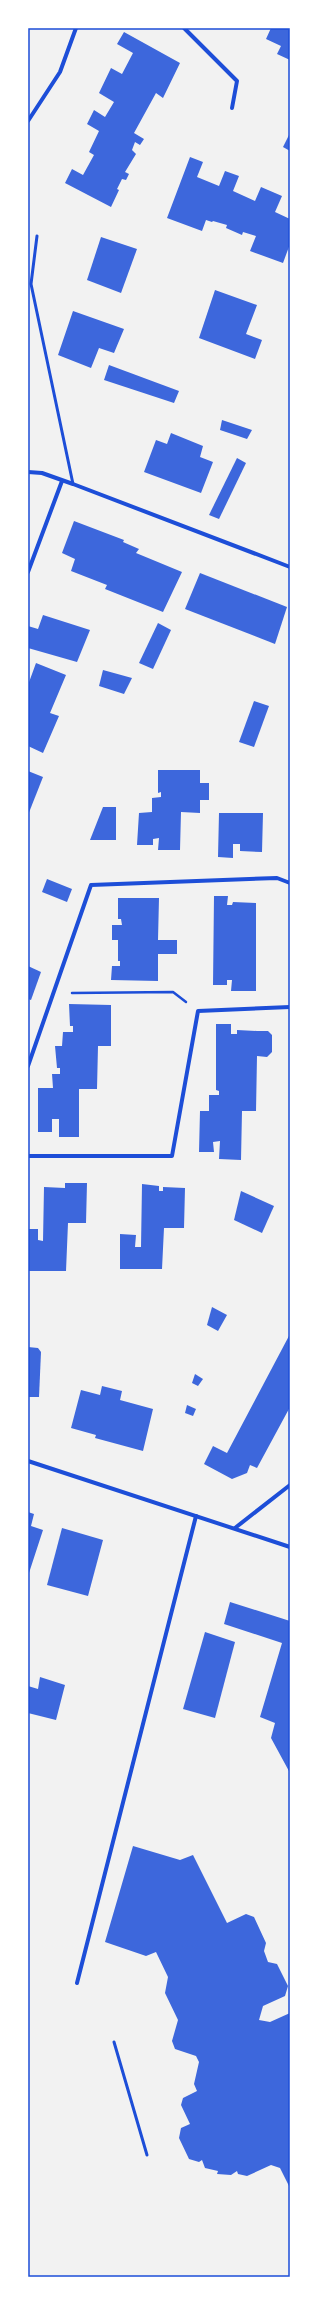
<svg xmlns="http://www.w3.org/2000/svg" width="318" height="2305" font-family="'Varela Round',sans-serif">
<rect width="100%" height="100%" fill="#f2f2f2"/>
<!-- building -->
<g fill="#3d67dc">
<path d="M271,28H290V60L277,54L281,46L266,39Z"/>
<path d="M124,32L180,63L163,98L156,93L134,133L144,139L140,145L135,142L132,150L136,154L125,172L129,174L126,180L122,179L117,189L119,190L111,207L65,183L72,169L83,175L94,155L89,152L99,131L87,124L94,110L105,117L114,102L99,93L111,68L122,74L133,53L117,44Z"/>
<path d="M290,133V151L283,147Z"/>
<path d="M190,157L203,162L197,177L219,186L225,171L239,176L233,191L255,201L261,187L282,196L275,212L290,219V244L283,263L250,251L256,236L243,232L242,235L226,228L227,225L213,221L212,222L206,220L202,231L167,218Z"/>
<path d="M101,237L137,249L121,293L87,280Z"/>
<path d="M215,290L257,305L246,334L262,340L255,359L199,338Z"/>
<path d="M73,311L124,329L114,353L99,348L91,368L58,355Z"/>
<path d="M109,365L179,391L174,403L104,380Z"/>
<path d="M222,420L252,430L247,439L220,430Z"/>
<path d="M171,433L203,446L200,457L213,462L201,493L144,472L156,440L167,444Z"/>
<path d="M237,458L246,463L219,519L209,515Z"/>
<path d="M74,521L124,540L123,542L139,549L136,553L182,572L163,612L105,589L107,585L71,571L75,559L62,553Z"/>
<path d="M200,573L287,607L275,644L185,609Z"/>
<path d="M43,615L90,630L77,662L28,648V626L38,629Z"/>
<path d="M158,623L171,630L153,669L139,663Z"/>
<path d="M36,663L66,675L50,713L59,716L43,753L28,746V685Z"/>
<path d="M103,670L132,678L124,694L99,686Z"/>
<path d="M254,701L269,706L254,747L239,742Z"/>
<path d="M158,770H200V783H209V800H200V813L181,812L180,850H158L159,838L153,839V845H137L139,813L152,812V798L161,797V792L158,793Z"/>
<path d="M28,771L43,777L28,815Z"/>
<path d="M103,807H116V840H90Z"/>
<path d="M219,813H263L262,852L240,851V844H233V858L218,857Z"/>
<path d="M47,879L72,889L67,902L42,892Z"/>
<path d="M214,896H228L227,905H232L233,902L256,903V991H231L232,980H227V985H213Z"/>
<path d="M118,898H159L158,940H177V954H158V981L111,980L112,966H120V961H118V940H112V925H122L121,919H118Z"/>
<path d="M28,966L41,972L31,1000L28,999Z"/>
<path d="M69,1004L111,1005V1046H98L97,1089H79V1137H59V1119H52V1132H38V1088H53L52,1074H60V1068H57L55,1046H62L63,1032H73V1026H70Z"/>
<path d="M216,1024H231V1034H237V1030L257,1031H268L272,1035V1052L267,1057L257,1056L256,1111H242L241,1160L219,1159L220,1141L213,1142L214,1152H199L200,1111H209V1095H219V1091L216,1090Z"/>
<path d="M65,1183H87L86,1223H68L66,1271H28V1229H38V1240L43,1241L44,1187L65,1188Z"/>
<path d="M142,1184L159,1186V1191H163V1187L185,1188L184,1228H164L162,1269H120V1234L136,1235L135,1247H141Z"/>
<path d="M241,1191L274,1206L262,1233L234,1220Z"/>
<path d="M212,1307L227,1315L218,1331L207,1325Z"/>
<path d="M290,1334V1407L257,1468L250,1465L247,1473L232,1479L204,1464L213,1446L227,1453Z"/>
<path d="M28,1347L38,1348L41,1352L39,1397H28Z"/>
<path d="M195,1374L203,1379L198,1386L192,1383Z"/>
<path d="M102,1386L122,1391L120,1400L153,1409L143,1451L95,1438L96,1435L71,1428L81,1390L100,1395Z"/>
<path d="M187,1405L196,1409L193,1416L185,1413Z"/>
<path d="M28,1512L34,1514L31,1526L43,1530L28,1576Z"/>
<path d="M62,1528L103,1540L88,1596L47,1585Z"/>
<path d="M230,1602L290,1621V1773L271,1738L275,1723L260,1717L282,1643L224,1624Z"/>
<path d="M205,1632L235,1642L215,1718L183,1709Z"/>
<path d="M40,1677L65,1685L56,1720L28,1713V1686L38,1689Z"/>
<path d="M133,1846L180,1860L193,1855L227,1923L246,1914L254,1917L266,1943L264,1951L268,1962L277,1964L288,1986L285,1996L263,2006L259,2020L270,2022L290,2013V2188L280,2168L271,2165L247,2176L238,2174L237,2171L231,2175L217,2174L218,2171L205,2168L202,2160L199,2162L189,2159L179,2138L181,2128L190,2124L181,2105L183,2098L197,2091L194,2084L199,2062L196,2056L175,2049L172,2041L178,2020L165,1993L168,1977L156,1952L146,1956L105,1942Z"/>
</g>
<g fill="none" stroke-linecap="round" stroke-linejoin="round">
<!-- path -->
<path stroke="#1d4ed8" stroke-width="2.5" d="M72,993L173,992L186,1002"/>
<!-- service -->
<g stroke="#1d4ed8" stroke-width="3">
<path d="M37,236L31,284L73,484"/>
<path d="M114,2042L147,2155"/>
</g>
<!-- minor -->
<g stroke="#1d4ed8" stroke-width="4">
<path d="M184,28L237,81L232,108"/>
<path d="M28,121L60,72L76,28"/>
<path d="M28,472L42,473L73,484L290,567"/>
<path d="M28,572L62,481"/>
<path d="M28,1066L91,885L277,878L290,883"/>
<path d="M28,1156H172L198,1011L290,1007"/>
<path d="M28,1461L290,1547"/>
<path d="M235,1528L290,1485"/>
<path d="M77,1983L196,1516"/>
</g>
</g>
<!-- border -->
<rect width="318" height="2305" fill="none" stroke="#ffffff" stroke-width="58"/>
<rect x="29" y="29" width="260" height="2247" fill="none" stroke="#1d4ed8" stroke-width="1.5"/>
</svg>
